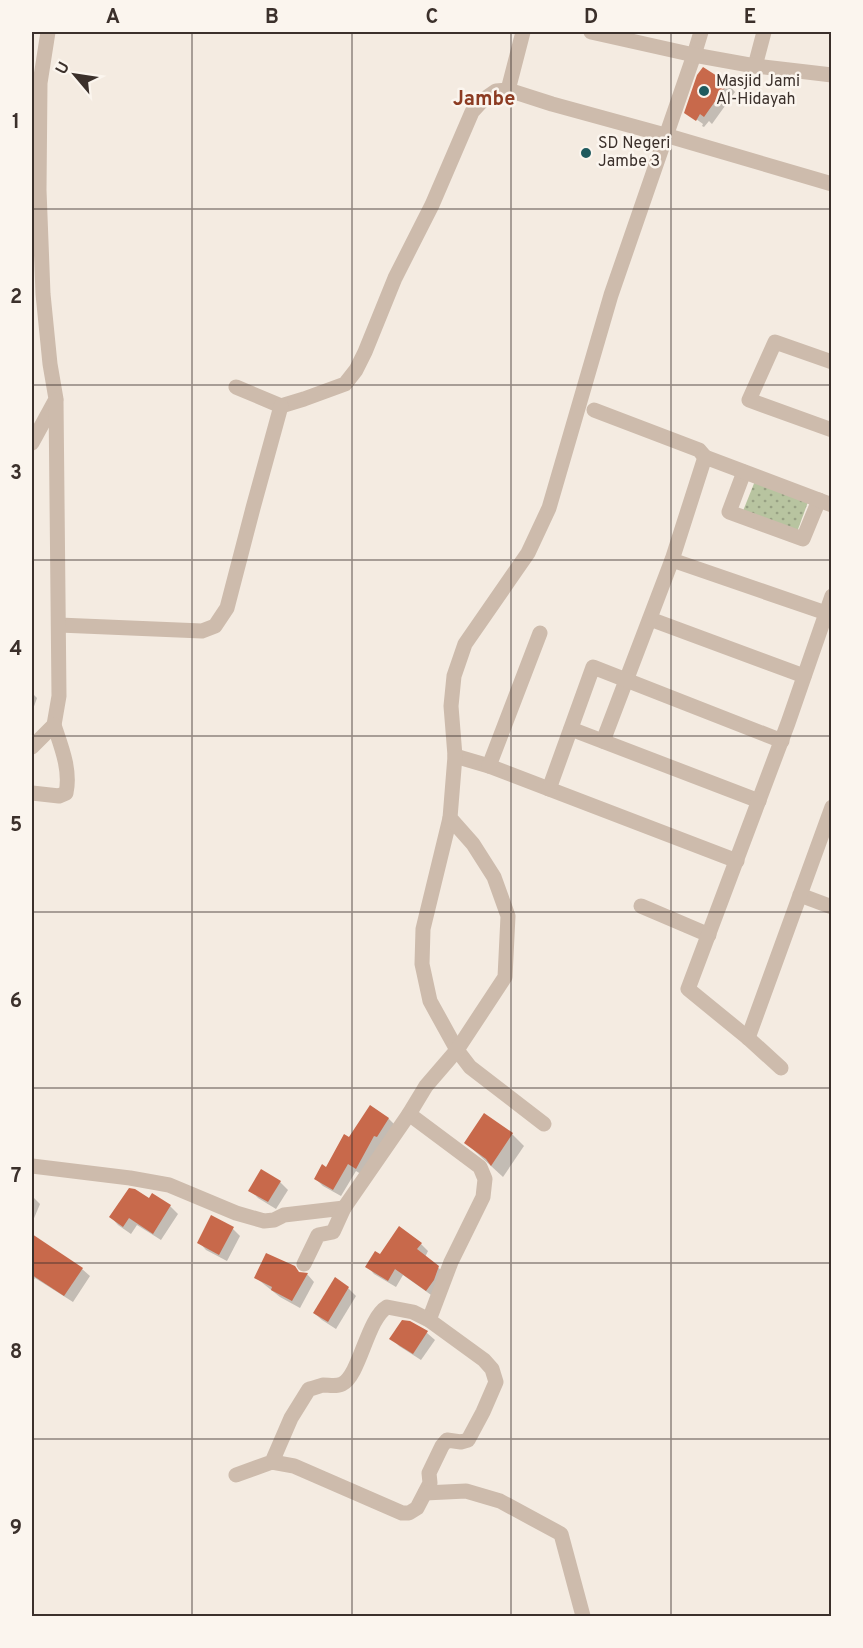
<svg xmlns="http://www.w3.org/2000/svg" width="863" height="1648" font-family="Overpass,sans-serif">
<defs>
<pattern id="park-dots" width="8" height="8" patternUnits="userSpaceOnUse" patternTransform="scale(1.5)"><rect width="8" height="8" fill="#b8c4a0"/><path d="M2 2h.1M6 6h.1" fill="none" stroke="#97a083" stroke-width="1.8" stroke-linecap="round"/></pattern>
</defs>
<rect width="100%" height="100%" fill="#f4ebe1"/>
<!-- park -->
<path fill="url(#park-dots)" d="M755,481L808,502L797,532L743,511Z"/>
<!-- shadow -->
<g fill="#0003">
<path d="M704,69L728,84L735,92L712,124L709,121L704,127L702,126L703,124L692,116Z"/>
<path d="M32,693L37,698L32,712Z"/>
<path d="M370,1107L389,1119L396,1126L364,1176L356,1171L341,1196L323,1186L316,1179L327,1169Z"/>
<path d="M512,1134L524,1146L503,1177L466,1143Z"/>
<path d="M262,1171L280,1182L288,1190L276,1209L258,1198L250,1190Z"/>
<path d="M153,1195L170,1206L178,1214L161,1240L137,1225L131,1234L118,1225L111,1217L149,1200Z"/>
<path d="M32,1196L40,1204L32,1223Z"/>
<path d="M233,1229L240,1236L227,1261L206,1250L199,1242Z"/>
<path d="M32,1236L82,1269L90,1276L73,1302L35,1278L32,1283Z"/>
<path d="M421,1244L428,1251L425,1257L446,1274L434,1297L403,1275L396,1287L374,1274L367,1266L380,1256Z"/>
<path d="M301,1274H307L314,1282L300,1308L280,1297L255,1277Z"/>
<path d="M348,1288L356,1296L336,1329L322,1320L314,1313Z"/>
<path d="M409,1323L427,1333L435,1340L421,1360L399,1346L391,1338Z"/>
</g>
<!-- building -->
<g fill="#c8694b">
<path d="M703,67L728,83L704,117L700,114L696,121L684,113L697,75Z"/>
<path d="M370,1105L389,1118L377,1137L374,1136L356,1169L348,1164L333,1190L314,1179L322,1164L326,1167L344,1134L349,1137Z"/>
<path d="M484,1113L513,1133L491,1166L486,1159L464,1143Z"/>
<path d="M261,1169L281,1181L268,1202L248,1191Z"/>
<path d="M129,1188L135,1189L149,1198L152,1193L171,1205L153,1234L129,1218L123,1227L109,1217Z"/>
<path d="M211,1215L234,1227L219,1255L197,1243Z"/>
<path d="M399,1226L422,1243L417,1249L439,1266L434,1280L426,1291L395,1269L388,1281L365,1267L375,1251L380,1254Z"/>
<path d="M32,1234L83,1268L64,1296L32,1275Z"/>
<path d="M266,1253L295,1266L299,1272L308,1273L292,1301L271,1290L272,1287L254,1278Z"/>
<path d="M335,1277L349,1287L328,1322L313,1313Z"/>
<path d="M402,1320L410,1321L428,1331L413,1354L389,1339Z"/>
</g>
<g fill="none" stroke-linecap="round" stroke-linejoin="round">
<!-- minor -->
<g stroke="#cdbbac" stroke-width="15">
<path d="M755,66L764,32"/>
<path d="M508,90L552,104L665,135L832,184"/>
<path d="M832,362L775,342L749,400L832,430"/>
<path d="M236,387L281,406L304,399L345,384L356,370L365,352L395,278L432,205L472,112L483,100L496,91L508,90L523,32"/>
<path d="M594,410L699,450L705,457"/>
<path d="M32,443L56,399L50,364L43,294L39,190L40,83L48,32"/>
<path d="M744,472L729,512L803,539L819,500"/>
<path d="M672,560L826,613"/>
<path d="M650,619L804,676"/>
<path d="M59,625L202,631L215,626L227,608L253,508L281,406"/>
<path d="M571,729L759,801"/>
<path d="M603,741L672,560L705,457L832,505"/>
<path d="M32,747L54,725L59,696L56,400"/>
<path d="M455,756L489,766L737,861"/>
<path d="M489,766L540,633"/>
<path d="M549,789L593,667L782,741"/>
<path d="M32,793L59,796L66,793C71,770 61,746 54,725"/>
<path d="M450,818L423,929L422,964L430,1001L457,1050L470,1067L544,1124"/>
<path d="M800,895L832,907"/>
<path d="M641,906L709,935"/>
<path d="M748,1038L832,807"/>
<path d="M781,1068L748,1038L688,989L788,723L832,596"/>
<path d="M409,1114L480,1167L485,1179L483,1197L451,1262L429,1320"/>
<path d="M32,1166L130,1178L169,1185L236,1213L264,1221L274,1220L284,1215L344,1208"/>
<path d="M304,1264L318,1235L333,1232L334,1230L344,1208L409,1114L426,1086L457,1050L505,977L508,916L494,877L473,844L450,818L455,756L451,706L454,676L465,644L528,553L549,508L611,295L694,55L701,32"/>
<path d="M236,1475L272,1462L294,1466L402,1513H409L417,1508L430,1483L429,1473L442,1446L447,1440L461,1442L468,1440L483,1412L496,1382L492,1369L484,1360L429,1320L413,1312L387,1307C367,1319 360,1375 342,1384C336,1387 329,1385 323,1385C319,1386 314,1388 309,1389L291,1418L272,1462"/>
<path d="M425,1493L466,1491L500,1501L561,1534L583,1616"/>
</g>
<!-- tertiary -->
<path stroke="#cdbbac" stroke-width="15" d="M591,32L694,55L755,66L832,75"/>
</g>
<!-- grid -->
<path fill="none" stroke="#3b302b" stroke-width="1.5" stroke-opacity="0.55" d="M192,32V1616M352,32V1616M511,32V1616M671,32V1616M32,209H832M32,385H832M32,560H832M32,736H832M32,912H832M32,1088H832M32,1263H832M32,1439H832"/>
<!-- markers -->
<g fill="#1f5a5e" stroke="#fbf5ee" stroke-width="2">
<circle cx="704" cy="91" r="6"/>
<circle cx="586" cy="153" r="6"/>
</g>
<g text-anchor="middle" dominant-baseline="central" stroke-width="5" stroke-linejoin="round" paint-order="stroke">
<!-- poi labels -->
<g font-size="16" fill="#3b302b" stroke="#fbf5ee" text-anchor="start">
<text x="716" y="82">Masjid Jami<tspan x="716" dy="18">Al-Hidayah</tspan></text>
<text x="598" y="144">SD Negeri<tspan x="598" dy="18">Jambe 3</tspan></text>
</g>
<!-- quarter labels -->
<g font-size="20" font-weight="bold" fill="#8c3b22" stroke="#fbf5ee">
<text x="484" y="100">Jambe</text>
</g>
</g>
<!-- border -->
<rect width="863" height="1648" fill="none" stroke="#fbf5ee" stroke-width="66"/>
<!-- north arrow -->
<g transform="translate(75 75) rotate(299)" stroke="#fbf5ee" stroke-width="4.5" paint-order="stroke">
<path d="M0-4.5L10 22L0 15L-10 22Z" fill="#3b302b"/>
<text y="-9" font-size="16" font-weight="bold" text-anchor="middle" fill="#3b302b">U</text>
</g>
<rect x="33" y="33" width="797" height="1582" fill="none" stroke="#3b302b" stroke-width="2"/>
<g font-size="20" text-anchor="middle" font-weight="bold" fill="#3b302b">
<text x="113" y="23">A</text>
<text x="272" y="23">B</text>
<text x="432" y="23">C</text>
<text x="591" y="23">D</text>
<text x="750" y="23">E</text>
<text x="16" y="128">1</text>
<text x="16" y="303">2</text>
<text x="16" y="479">3</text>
<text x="16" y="655">4</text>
<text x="16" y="831">5</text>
<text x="16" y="1007">6</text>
<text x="16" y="1182">7</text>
<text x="16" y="1358">8</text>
<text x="16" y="1534">9</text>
</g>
</svg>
